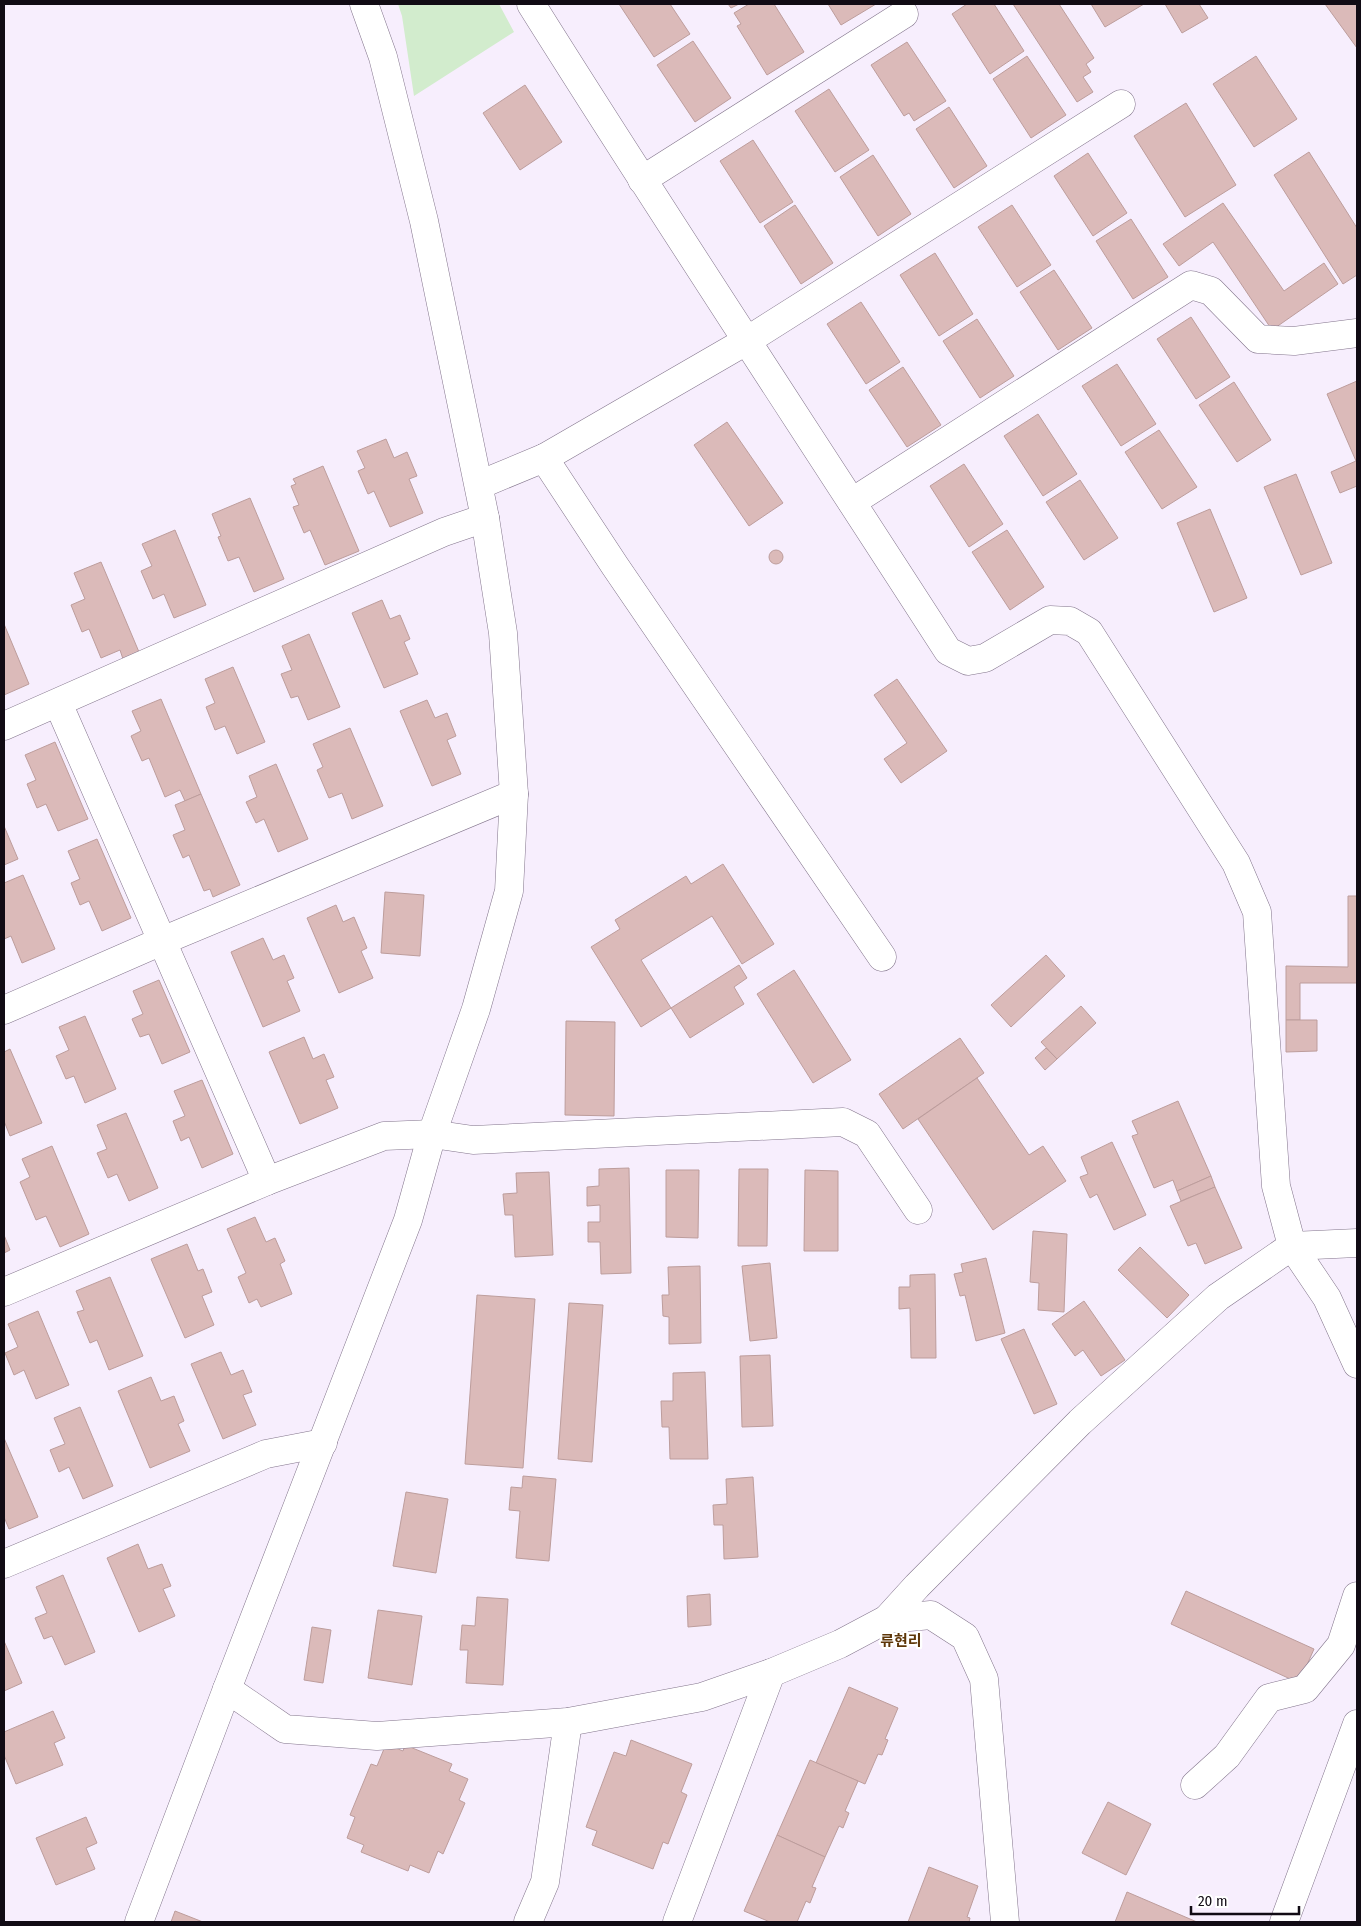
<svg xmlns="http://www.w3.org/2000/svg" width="1361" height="1926" font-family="'Fira Sans Condensed','Noto Sans KR',sans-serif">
<rect width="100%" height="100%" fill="#f7eefd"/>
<!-- green -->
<path fill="#d2eccd" d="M398,4H499L514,32L414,96L402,16Z"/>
<!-- building -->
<g fill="#dbbab9" stroke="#bd9d9c">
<path d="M619,4H670L690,34L654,57Z"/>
<path d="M728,4H739L731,8Z"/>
<path d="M749,4H774L804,52L767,75L737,26L741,24L734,13Z"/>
<path d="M828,4H876L841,25Z"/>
<path d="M967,4H994L1024,51L990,74L952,14Z"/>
<path d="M1013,4H1059L1094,58L1086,64L1091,72L1083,77L1093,92L1077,102Z"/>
<path d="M1091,4H1144L1105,27Z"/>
<path d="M1165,4H1199L1208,18L1182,33Z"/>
<path d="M1325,4H1357V48Z"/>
<path d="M693,41L731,98L695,122L657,65Z"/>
<path d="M907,42L946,101L914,121L909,113L904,116L871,65Z"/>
<path d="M1027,56L1066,115L1031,138L993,79Z"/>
<path d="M1256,56L1297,119L1254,147L1213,84Z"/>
<path d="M525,85L562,142L520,170L483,113Z"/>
<path d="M829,89L869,150L835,172L795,111Z"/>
<path d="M1186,103L1236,185L1185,217L1134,136Z"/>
<path d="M949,107L987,166L954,188L916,129Z"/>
<path d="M753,140L793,202L760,223L720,161Z"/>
<path d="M1309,152L1357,228V275L1343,284L1274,175Z"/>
<path d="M1088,153L1127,213L1093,236L1054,176Z"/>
<path d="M873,155L911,214L878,236L840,177Z"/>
<path d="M1223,203L1284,291L1324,263L1338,284L1272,330L1213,242L1179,266L1163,244Z"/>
<path d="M795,205L833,263L801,284L764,226Z"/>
<path d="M1012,205L1051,265L1017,287L978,227Z"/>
<path d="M1131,219L1168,277L1133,299L1096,241Z"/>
<path d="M935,253L973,314L939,336L900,275Z"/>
<path d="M1054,270L1092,328L1058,350L1020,292Z"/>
<path d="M861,302L900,362L866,384L827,324Z"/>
<path d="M1191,317L1230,377L1196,399L1157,339Z"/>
<path d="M977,319L1014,376L980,398L943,341Z"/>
<path d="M1117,364L1156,424L1121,446L1082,386Z"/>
<path d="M903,367L941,425L907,447L869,390Z"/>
<path d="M1357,381V486L1340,493L1331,472L1356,461L1327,394Z"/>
<path d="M1234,382L1271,440L1237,462L1199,405Z"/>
<path d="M1038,414L1077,474L1043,496L1004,436Z"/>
<path d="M727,422L783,503L749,526L694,445Z"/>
<path d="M1159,430L1197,487L1162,509L1125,452Z"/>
<path d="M386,439L394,458L407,452L417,476L409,479L423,513L390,527L374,491L368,494L358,471L365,468L357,451Z"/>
<path d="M964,464L1003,524L969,547L930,486Z"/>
<path d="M323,466L359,551L325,565L310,530L304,533L293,507L299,505L291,486L296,484L293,479Z"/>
<path d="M1296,474L1332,563L1301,575L1264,487Z"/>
<path d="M1080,480L1118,538L1084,560L1046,502Z"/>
<path d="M250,498L284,579L254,592L239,557L228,561L218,537L221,536L212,514Z"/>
<path d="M1210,509L1247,598L1214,612L1177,523Z"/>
<path d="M175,530L206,605L174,618L164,594L153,599L141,571L152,566L142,544Z"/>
<path d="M1007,530L1044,587L1010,610L972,552Z"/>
<circle cx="776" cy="557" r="7"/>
<path d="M101,562L139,652L123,659L120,650L101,658L89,629L82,632L71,605L85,599L74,573Z"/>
<path d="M382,600L390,619L400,615L410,639L404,642L418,674L384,688L352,613Z"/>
<path d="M4,624L29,684L4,695Z"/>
<path d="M309,634L340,707L308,720L298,696L291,698L281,674L292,670L282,646Z"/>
<path d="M233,667L265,742L237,754L225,726L215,730L206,707L215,703L205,679Z"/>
<path d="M897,679L947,751L901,783L884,759L907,743L874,695Z"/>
<path d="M161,699L201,794L185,801L180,790L165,797L149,758L142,761L131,736L141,731L132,711Z"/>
<path d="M427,700L435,718L447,713L456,736L447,740L461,774L432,786L400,711Z"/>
<path d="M350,728L383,806L352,819L342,793L329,798L317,770L323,767L313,744Z"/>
<path d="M55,742L88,819L58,831L46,804L37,808L27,784L36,780L25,755Z"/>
<path d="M276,764L308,839L278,852L264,819L256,823L246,802L257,797L249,776Z"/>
<path d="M201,794L240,885L213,897L210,889L204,891L189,855L183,858L173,835L185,830L175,805Z"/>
<path d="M4,826L18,859L4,865Z"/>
<path d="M97,839L131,918L102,931L89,901L80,905L71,883L80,879L68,851Z"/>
<path d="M723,864L774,944L742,964L712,916L641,960L671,1008L641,1027L591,947L620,929L615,920L686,876L691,884Z"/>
<path d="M23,875L55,949L22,963L11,936L4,939V883Z"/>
<path d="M385,892L424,895L420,956L381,953Z"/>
<path d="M1348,896H1357V983H1300V1020H1286V966L1348,967Z"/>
<path d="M336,905L343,922L354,917L367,948L361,951L373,978L339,993L307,918Z"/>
<path d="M263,938L273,960L284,955L294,978L287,981L300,1011L263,1027L231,952Z"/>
<path d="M1046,955L1065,976L1011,1027L991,1005Z"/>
<path d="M739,965L747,978L734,987L744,1004L690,1038L671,1008Z"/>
<path d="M794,970L851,1060L813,1083L757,994Z"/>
<path d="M159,980L190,1052L162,1064L149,1034L140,1037L132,1019L143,1014L133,991Z"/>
<path d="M1081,1006L1096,1023L1057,1059L1041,1042Z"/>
<path d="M85,1016L116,1089L85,1103L74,1076L66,1079L56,1056L69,1050L59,1027Z"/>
<path d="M1286,1020H1317V1051L1286,1052Z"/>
<path d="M566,1021L615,1022L614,1116L565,1115Z"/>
<path d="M304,1037L313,1059L324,1054L334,1077L326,1080L338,1108L300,1124L269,1052Z"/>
<path d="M960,1038L984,1073L903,1129L879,1094Z"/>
<path d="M1046,1048L1057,1059L1045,1070L1035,1058Z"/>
<path d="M10,1049L42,1123L10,1136L4,1121V1052Z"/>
<path d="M977,1078L1029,1155L1043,1146L1066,1181L993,1230L918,1119Z"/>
<path d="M202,1080L233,1154L202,1168L189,1137L181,1141L173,1121L185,1116L174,1091Z"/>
<path d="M1178,1101L1211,1176L1177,1191L1173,1180L1154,1188L1132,1136L1138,1134L1132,1121Z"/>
<path d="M126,1113L158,1188L129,1201L117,1174L108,1178L97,1153L107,1149L97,1125Z"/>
<path d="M1112,1142L1146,1215L1114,1230L1097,1194L1090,1198L1080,1177L1088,1174L1081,1157Z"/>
<path d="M52,1146L89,1234L60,1247L46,1216L36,1220L20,1182L30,1177L22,1159Z"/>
<path d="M629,1168L631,1273L601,1274L600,1242H588V1222H600V1205L587,1206V1187L599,1186V1169Z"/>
<path d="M739,1169H768L767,1246H738Z"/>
<path d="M666,1170H699L698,1238L666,1237Z"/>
<path d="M805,1170L838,1171V1251H804Z"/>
<path d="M549,1172L553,1255L515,1257L513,1215H505L503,1194L517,1193L516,1173Z"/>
<path d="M1211,1176L1215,1187L1181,1201L1177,1191Z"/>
<path d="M1215,1187L1242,1248L1205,1264L1196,1243L1188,1246L1170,1206Z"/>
<path d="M255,1217L266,1242L275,1238L285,1261L280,1264L292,1294L261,1307L257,1299L249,1303L238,1277L246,1273L227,1229Z"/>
<path d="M1033,1231L1067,1234L1064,1312L1038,1310L1039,1283L1030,1282Z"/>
<path d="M4,1235L10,1250L4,1253Z"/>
<path d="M187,1244L198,1271L203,1269L212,1292L202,1296L214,1325L185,1338L151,1259Z"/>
<path d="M1140,1247L1189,1295L1167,1318L1118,1270Z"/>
<path d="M986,1258L1005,1333L976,1341L965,1295L960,1296L954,1274L963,1272L961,1264Z"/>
<path d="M770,1263L777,1338L750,1341L742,1266Z"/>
<path d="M700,1266L701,1343L669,1344V1317L663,1316L662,1295H669L668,1267Z"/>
<path d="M935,1274L936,1358H911L910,1308L899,1309V1287H910V1275Z"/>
<path d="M110,1277L143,1356L109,1370L97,1340L90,1343L77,1312L84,1310L76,1291Z"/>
<path d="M477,1295L535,1299L523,1468L465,1464Z"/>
<path d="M1084,1301L1125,1360L1101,1376L1083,1350L1075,1356L1052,1324Z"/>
<path d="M569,1303L603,1305L592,1462L558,1459Z"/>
<path d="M38,1311L69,1385L36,1399L24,1370L14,1375L5,1353L18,1347L8,1324Z"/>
<path d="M1024,1329L1057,1404L1034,1414L1001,1339Z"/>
<path d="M221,1352L231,1375L243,1370L252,1392L243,1395L256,1425L223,1439L191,1364Z"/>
<path d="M770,1355L773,1426L742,1427L740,1356Z"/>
<path d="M705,1372L708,1459H670L669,1427H662L661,1401H673V1373Z"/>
<path d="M151,1377L161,1401L174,1396L184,1421L178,1424L190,1451L150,1468L118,1391Z"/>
<path d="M80,1407L113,1486L83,1499L69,1467L59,1472L50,1450L65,1444L54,1418Z"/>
<path d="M4,1438L38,1517L9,1529L4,1517Z"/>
<path d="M523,1476L556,1479L549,1561L516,1558L520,1511L509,1510L511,1487L522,1488Z"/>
<path d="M753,1477L758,1557L724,1559L723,1525H714L713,1505L727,1504L726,1479Z"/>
<path d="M406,1492L448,1499L436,1573L393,1566Z"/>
<path d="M138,1544L148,1569L162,1564L171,1586L163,1589L175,1616L139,1632L107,1558Z"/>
<path d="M63,1575L95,1652L65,1665L52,1636L44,1639L35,1618L47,1613L36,1587Z"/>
<path d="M1186,1591L1314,1649L1299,1683L1171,1624Z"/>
<path d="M710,1594L711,1625L688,1627L687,1596Z"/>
<path d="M477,1597L508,1599L503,1685L466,1683L468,1650H460L462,1625L475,1626Z"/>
<path d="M378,1610L422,1616L412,1685L368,1678Z"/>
<path d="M312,1627L331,1630L323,1683L304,1680Z"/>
<path d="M4,1641L22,1683L4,1691Z"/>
<path d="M849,1687L898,1708L885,1739L888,1740L882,1755L878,1754L865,1784L816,1763Z"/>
<path d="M53,1711L65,1738L54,1743L63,1765L16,1784L4,1755V1732Z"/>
<path d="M631,1740L692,1764L681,1792L687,1795L668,1844L663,1842L653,1869L592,1845L597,1831L586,1827L614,1752L626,1756Z"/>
<path d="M386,1744L403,1751L405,1745L452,1764L449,1771L468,1779L459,1800L465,1803L443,1854L438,1851L429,1873L410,1865L408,1871L361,1852L364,1845L347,1838L355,1817L350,1815L371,1764L377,1766Z"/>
<path d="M810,1760L858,1781L845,1811L849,1813L843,1828L839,1826L825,1857L777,1835Z"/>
<path d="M1108,1802L1151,1824L1126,1875L1082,1853Z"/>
<path d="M86,1817L97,1843L86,1848L95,1869L56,1885L36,1838Z"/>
<path d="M777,1835L825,1857L812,1887L816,1888L810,1903L806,1901L797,1922H770L744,1911Z"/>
<path d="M929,1867L978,1886L967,1917L970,1918L969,1922H908Z"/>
<path d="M1127,1892L1197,1922H1115Z"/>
<path d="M175,1911L203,1922H171Z"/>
</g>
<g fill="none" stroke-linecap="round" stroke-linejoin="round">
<defs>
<g id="minor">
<path d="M642,180L904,14"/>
<path d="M544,458L615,566L882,957"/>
<path d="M479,485L544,458L748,340L1121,104"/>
<path d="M852,502L1191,285L1211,291L1258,339L1294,341L1357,333"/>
<path d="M58,703L267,1181"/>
<path d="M4,726L444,532L485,518"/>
<path d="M4,1010L162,941L514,794"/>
<path d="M1292,1246L1327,1298L1357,1364"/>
<path d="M1292,1246L1357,1243"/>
<path d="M4,1292L267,1181L384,1136L432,1134L473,1140L843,1122L867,1134L918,1210"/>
<path d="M4,1564L266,1454L323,1443"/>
<path d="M887,1619L931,1615L965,1637L984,1679L1005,1922"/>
<path d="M227,1689L285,1729L377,1736L568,1722L702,1697L771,1673L840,1644L887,1619L917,1586L1080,1422L1218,1297L1292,1246L1276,1186L1257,912L1236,863L1089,632L1070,621L1050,620L985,658L968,661L948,651C809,435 667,221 531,4"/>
<path d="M1195,1785L1227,1756L1269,1698L1305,1689L1341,1645L1357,1596"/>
<path d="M528,1922L545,1882L568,1722"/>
<path d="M677,1922L771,1673"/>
<path d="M1284,1922L1357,1724"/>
</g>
<path id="major" d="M139,1922L227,1689L408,1220L432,1134L476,1009L509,891L514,794L503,633L485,518L424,221L383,57L364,4"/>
</defs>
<!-- minor casing -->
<use href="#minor" stroke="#83758c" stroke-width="29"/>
<!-- major casing -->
<use href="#major" stroke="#83758c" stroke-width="29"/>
<!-- minor -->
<use href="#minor" stroke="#fff" stroke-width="28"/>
<!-- major -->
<use href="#major" stroke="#fff" stroke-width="28"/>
</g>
<g text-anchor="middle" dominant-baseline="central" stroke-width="4.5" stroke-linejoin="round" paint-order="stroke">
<!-- quarter labels -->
<g font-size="15" font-weight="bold" fill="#5e3609" stroke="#fff">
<text x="901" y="1641">류현리</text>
</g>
</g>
<!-- border -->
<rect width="1361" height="1926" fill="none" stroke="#110b14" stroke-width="10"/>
<!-- scale -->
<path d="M1191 1906v8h108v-8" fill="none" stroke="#110b14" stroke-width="2.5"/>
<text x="1198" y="1906" font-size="15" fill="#110b14" stroke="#ffffff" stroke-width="4" paint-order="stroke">20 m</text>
</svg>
